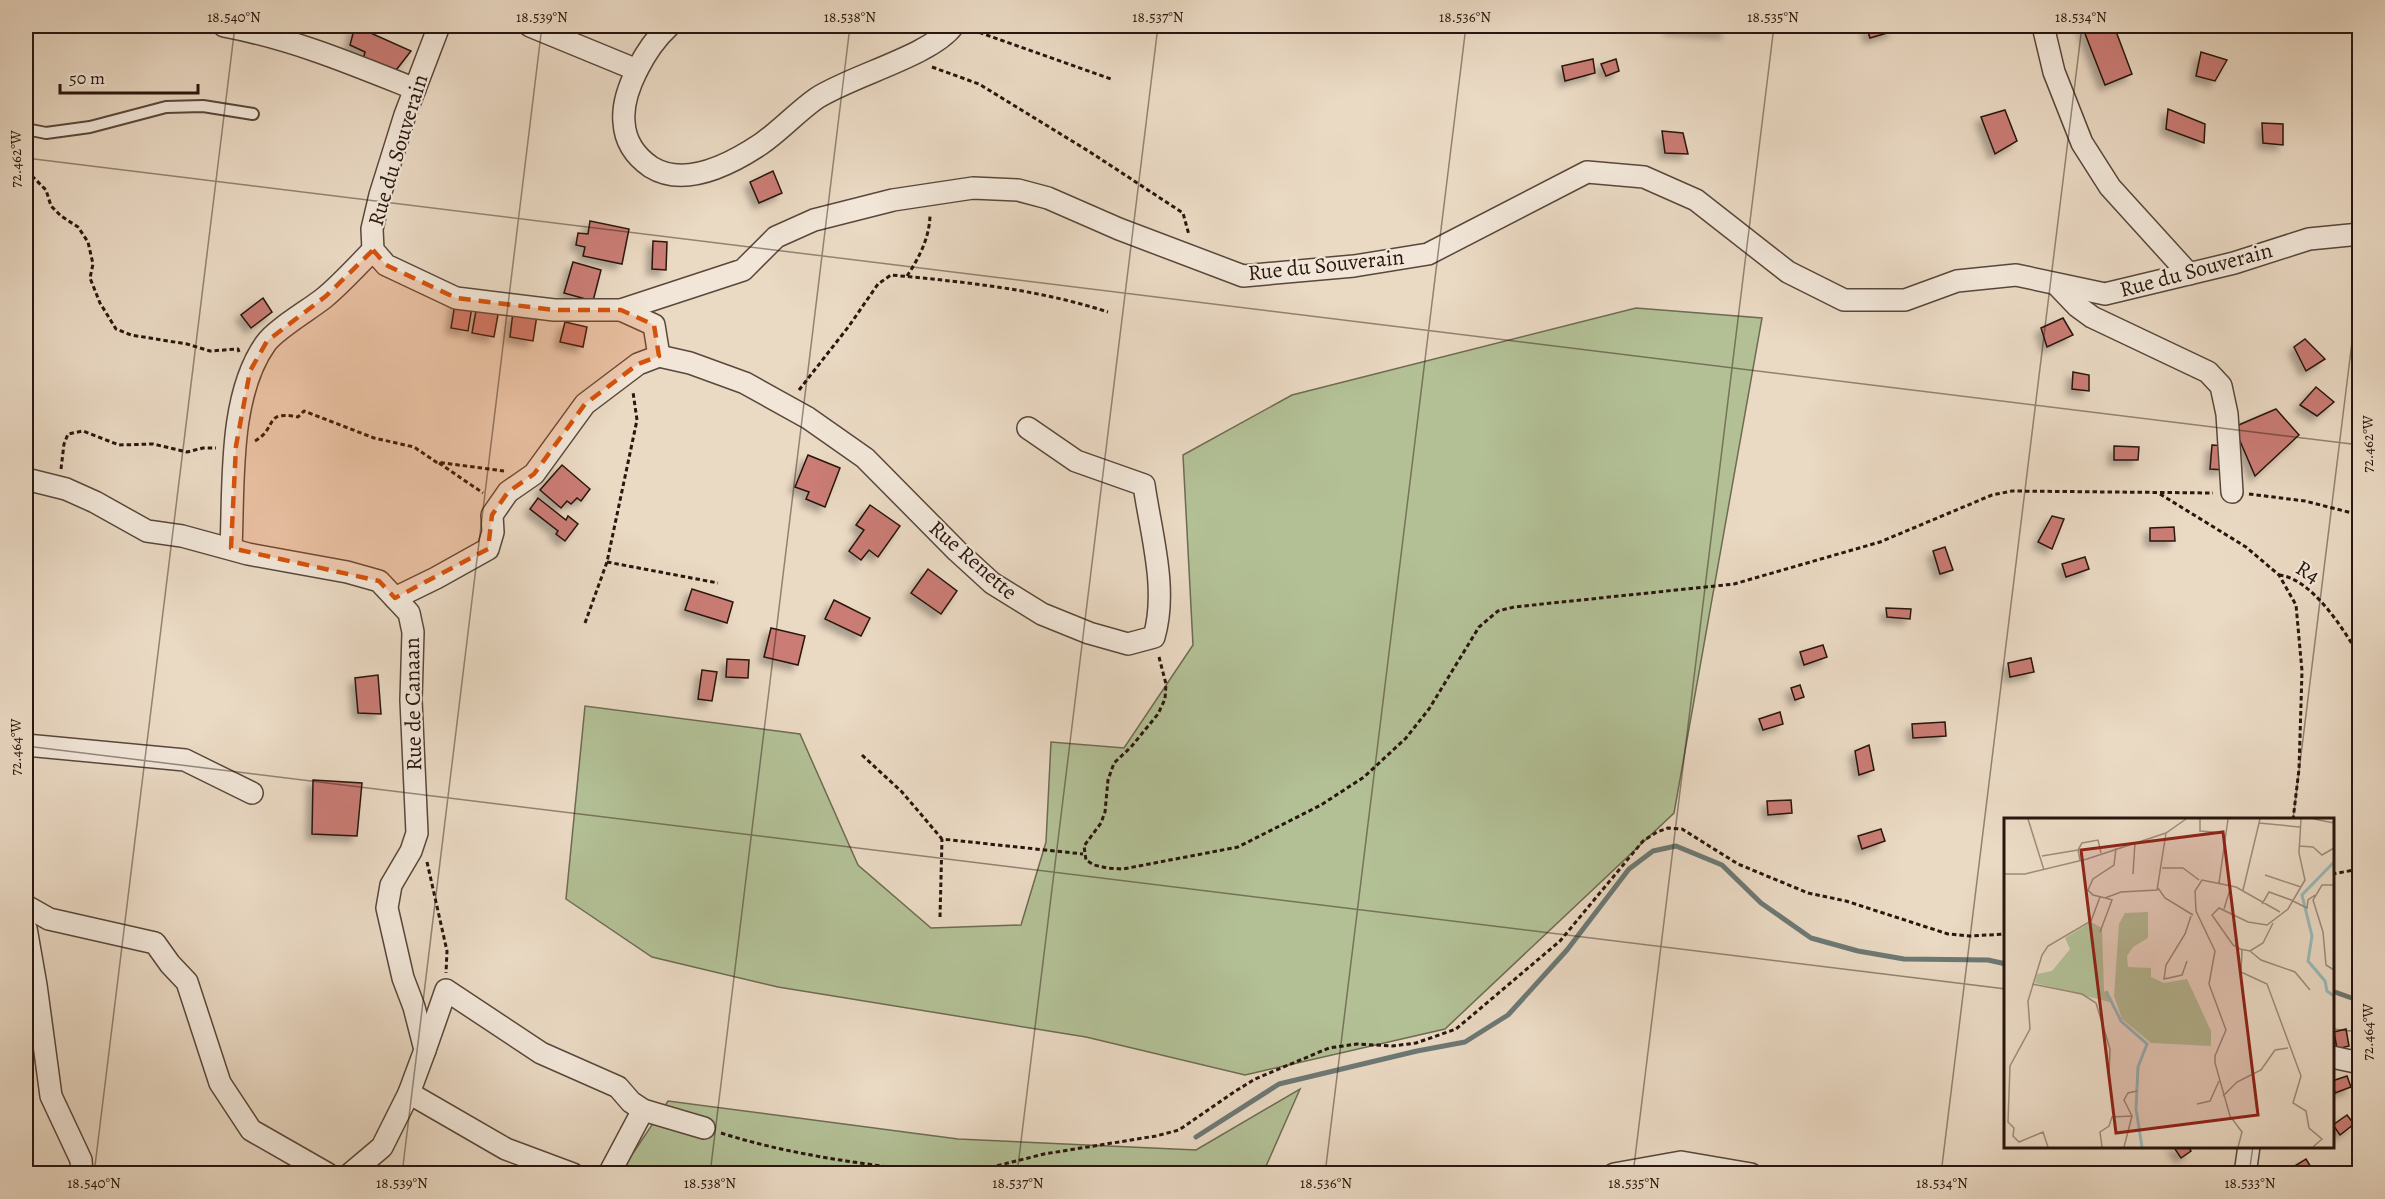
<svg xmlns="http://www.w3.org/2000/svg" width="2385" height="1199" font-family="Alegreya,serif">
<defs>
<filter id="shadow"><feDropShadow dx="-5.5" dy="5.5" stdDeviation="3" flood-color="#0004"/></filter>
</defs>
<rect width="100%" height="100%" fill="#ead9c3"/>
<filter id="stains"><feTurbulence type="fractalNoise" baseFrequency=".00333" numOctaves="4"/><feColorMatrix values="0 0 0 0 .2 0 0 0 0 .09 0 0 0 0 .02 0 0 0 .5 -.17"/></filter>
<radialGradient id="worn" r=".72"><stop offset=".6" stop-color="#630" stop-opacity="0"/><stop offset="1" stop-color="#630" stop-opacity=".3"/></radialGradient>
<!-- green -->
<g fill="#b3c096" stroke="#6e6b52" stroke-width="1.5">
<path d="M1636,308L1762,318L1674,813L1445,1029L1245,1075L1086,1037L778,987L652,957L566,899L585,706L800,734L858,865L931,928L1021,925L1046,842L1051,742L1124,748L1193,645L1183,455L1292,395Z"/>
<path d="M1300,1089L1263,1173L619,1174L668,1101L958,1139L1196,1150Z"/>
</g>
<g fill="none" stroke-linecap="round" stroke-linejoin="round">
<!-- stream -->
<g stroke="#6c7874" stroke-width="5">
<path d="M2332,991L2360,1001"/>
<path d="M1196,1137L1279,1084L1417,1051L1465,1042L1508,1015L1567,950L1629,869L1653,851L1676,846L1722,865L1761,903L1811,938L1858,951L1904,959L1988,960L2006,964"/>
</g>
</g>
<!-- building -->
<g fill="#ca7c74" stroke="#29160d" stroke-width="1.5" filter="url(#shadow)">
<path d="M355,26L411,51L393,74L363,60L365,52L350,45Z"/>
<path d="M1670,26H1725L1727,33L1669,29Z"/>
<path d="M1866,26H1893L1894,31L1870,38Z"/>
<path d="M2082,26H2114L2132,74L2105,85Z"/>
<path d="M2201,52L2227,60L2215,81L2196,76Z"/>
<path d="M1593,59L1595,73L1565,81L1562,66Z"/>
<path d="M1616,59L1619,71L1606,76L1601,64Z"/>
<path d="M2168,109L2205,124L2204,143L2166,129Z"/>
<path d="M2005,110L2017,141L1995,154L1981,117Z"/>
<path d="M2262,123L2283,124V145L2263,143Z"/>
<path d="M1662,131L1683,133L1688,154L1665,153Z"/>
<path d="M773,171L782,193L759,203L750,182Z"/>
<path d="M590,221L629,229L622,264L583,256L585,247L576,245L578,233L588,234Z"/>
<path d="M653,241L667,242L666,270L652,269Z"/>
<path d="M573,262L601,270L593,301L564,293Z"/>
<path d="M263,298L272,312L251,328L241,315Z"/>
<path d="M456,298L473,301L468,331L451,328Z"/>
<path d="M477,305L499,309L494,337L472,333Z"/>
<path d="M513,312L537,315L533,341L510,337Z"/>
<path d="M2063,318L2073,335L2047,347L2041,328Z"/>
<path d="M565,322L587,327L583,347L560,342Z"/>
<path d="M2305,339L2325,359L2306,371L2294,347Z"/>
<path d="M2073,372L2089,375V391L2072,389Z"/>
<path d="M2316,387L2334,402L2317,416L2300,405Z"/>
<path d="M2276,409L2299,435L2255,476L2234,427Z"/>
<path d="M2212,445L2225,446L2224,470L2210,469Z"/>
<path d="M2114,446L2139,447L2138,460H2114Z"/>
<path d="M808,455L840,468L825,507L806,499L809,492L795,487Z"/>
<path d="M562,465L590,489L581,501L577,498L571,504L567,501L561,508L540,490Z"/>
<path d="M538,498L566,520L568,516L578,524L565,541L556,534L558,531L530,509Z"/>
<path d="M870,505L900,526L878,557L869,550L861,560L849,551L864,530L856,525Z"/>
<path d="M2052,516L2064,519L2052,549L2038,542Z"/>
<path d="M2174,527L2175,541H2150V528Z"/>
<path d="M1945,547L1953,570L1940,574L1933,551Z"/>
<path d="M2085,557L2089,569L2066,577L2062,564Z"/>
<path d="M928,569L957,591L941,614L911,593Z"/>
<path d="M692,589L733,602L727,623L685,610Z"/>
<path d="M834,600L870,618L861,636L825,619Z"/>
<path d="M1886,608L1911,609L1910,619L1887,617Z"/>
<path d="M771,628L805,636L798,665L764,657Z"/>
<path d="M1823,645L1827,657L1804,665L1800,652Z"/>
<path d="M2031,658L2034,672L2010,677L2008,663Z"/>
<path d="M727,659L749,660L748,678L726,677Z"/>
<path d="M702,670L717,672L712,701L698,699Z"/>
<path d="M378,675L381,714L358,713L355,678Z"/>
<path d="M1800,685L1804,697L1795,700L1791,688Z"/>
<path d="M1780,712L1783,724L1763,730L1759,719Z"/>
<path d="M1945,722L1946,736L1913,738L1912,724Z"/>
<path d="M1869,745L1874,770L1859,775L1855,751Z"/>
<path d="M313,780L362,783L357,836L312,834Z"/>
<path d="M1791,800L1792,813L1768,815L1767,801Z"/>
<path d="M1881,829L1885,841L1862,849L1858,836Z"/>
<path d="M2346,1029L2349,1046L2337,1049L2334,1032Z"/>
<path d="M2347,1076L2351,1087L2335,1093L2332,1081Z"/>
<path d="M2347,1115L2354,1124L2340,1135L2333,1125Z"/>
<path d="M2173,1146H2188L2191,1151L2181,1158Z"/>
<path d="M2306,1159L2315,1174H2297L2293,1167Z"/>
</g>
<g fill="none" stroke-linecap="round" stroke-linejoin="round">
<defs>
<path id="lane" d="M26,129L46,133L90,127L166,107L203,106L253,114"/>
<g id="street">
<path d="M224,26C293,39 350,63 415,89"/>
<path d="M439,26L405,115L380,195L372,229L373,250L386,265L456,298L554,310H621L743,270L776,237L814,220L893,200L973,188L1018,190L1048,198L1119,229L1243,276L1354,266L1428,254L1587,172L1644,177L1696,200L1788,272L1844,300H1905L1957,281L2016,275L2105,294L2234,263L2309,239L2360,234"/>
<path d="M530,26L637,70"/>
<path d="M669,26C647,46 621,91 624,122C625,141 635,156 651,167C685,188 731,164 761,144C781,130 797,112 817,98C853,75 930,56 953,26"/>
<path d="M2043,26L2054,72L2082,143L2110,187L2189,274"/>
<path d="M2057,285L2077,306L2092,317L2208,372L2221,386L2227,414L2232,492"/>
<path d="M659,356L690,363L745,383L808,418L865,458L957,551L992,583L1042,614L1089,633L1128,644L1154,637C1168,589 1151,534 1144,485L1076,461L1028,428"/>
<path d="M26,479L66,489L95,502L147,531L182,536L248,554L347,572L379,581L409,613L413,632L411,700L417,833L411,851L391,885L387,908L403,978L414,1007L425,1050L409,1093L382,1147L350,1174"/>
<path d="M231,548C234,484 228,396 266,343C276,329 309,310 324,298C341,284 357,266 373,250"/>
<path d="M395,598L436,578L488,549L493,532L492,515L508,492L534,474L585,404L638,364L659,356L654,325L621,310"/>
<path d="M26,745L185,760L252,793"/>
<path d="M26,906L49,919L155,943L170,964L187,982L220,1083L251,1130L328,1174"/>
<path d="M26,928L36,985L51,1096L81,1160L82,1174"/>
<path d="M425,1050L446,990L541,1053L618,1087L631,1102L643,1110L704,1128"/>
<path d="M2332,1057L2360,1063"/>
<path d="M409,1093L506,1149L573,1174"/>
<path d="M609,1174L643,1110"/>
<path d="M1614,1174L1681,1162L1751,1174"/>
<path d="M2245,1174L2249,1146"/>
</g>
</defs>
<!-- lane casing -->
<use href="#lane" stroke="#59473a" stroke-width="14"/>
<!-- street casing -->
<use href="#street" stroke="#59473a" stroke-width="24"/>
<!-- path -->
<g stroke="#29160d" stroke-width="3" stroke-dasharray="4.5 3" stroke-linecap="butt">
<path d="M972,32L975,31L1111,79"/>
<path d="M932,67L979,84L1090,152L1183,213L1189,235"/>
<path d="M26,162L32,176L46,190L51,206L61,216L78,227L88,242L93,264L90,278L100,303L116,329L131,335L187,344L210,351L238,349L239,352"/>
<path d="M907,276C919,258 930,237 930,214"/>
<path d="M799,390L849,326L878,284L891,275C965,282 1037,289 1108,312"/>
<path d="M255,441C278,428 263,410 298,417L304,411L374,438L414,447L436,462L504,471"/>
<path d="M439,463L483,493"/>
<path d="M61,469L64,444L68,434L83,431L119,445L153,444L187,452L203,448H216"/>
<path d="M2160,494L2246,547L2279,575L2296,605L2302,671L2299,769L2293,820"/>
<path d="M2249,494L2305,501L2360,515"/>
<path d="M607,562L718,583"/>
<path d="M2279,575C2311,578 2345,630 2360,658"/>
<path d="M585,623L607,562L637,420L633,392"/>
<path d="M1159,657L1166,684L1165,699L1158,714L1131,747L1114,763L1108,780L1105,812L1101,823L1084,846L1086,860L1094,865L1107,868L1123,869L1238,847L1321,805L1364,777L1406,738L1429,709L1479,627L1498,611L1514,607L1734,584L1880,542L1992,495L2012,491L2213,493"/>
<path d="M862,755L902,792L942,839L1083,854"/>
<path d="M427,862L447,951L446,973"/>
<path d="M2332,874L2360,869"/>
<path d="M940,917L942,839"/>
<path d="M721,1133C793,1156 871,1165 946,1174"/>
<path d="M953,1174L984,1169L1044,1154L1156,1136L1179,1130L1234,1092L1255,1079L1329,1048L1357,1044L1392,1046L1416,1043L1456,1029L1560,941L1643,841L1657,832L1668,828L1682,829L1738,864L1808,893L1846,901L1948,934L1970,936L2006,934"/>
</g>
<!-- lane -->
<use href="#lane" stroke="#f1e6d8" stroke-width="10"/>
<!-- street -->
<use href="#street" stroke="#f1e6d8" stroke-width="21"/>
</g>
<!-- marked area -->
<path fill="#d5520c" fill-opacity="0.2" stroke="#d5520c" stroke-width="4.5" stroke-dasharray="12 8" stroke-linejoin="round" d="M373,250L386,265L456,298L554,310H621L654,325L659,356L638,364L585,404L534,474L508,492L492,515L488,549L395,598L379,581L231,548L236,446L250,371L267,341L326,296Z"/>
<!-- ticks -->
<path fill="none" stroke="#29160d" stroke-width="1.5" stroke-opacity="0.45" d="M26,158L2360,445M26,746L2006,989M2293,820L2360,277M2332,1029L2360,1032M94,1174L235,26M402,1174L542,26M710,1174L850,26M1017,1174L1158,26M1325,1174L1466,26M1633,1174L1774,26M1941,1174L2082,26M2249,1174L2253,1146"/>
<g text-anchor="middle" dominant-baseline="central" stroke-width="4.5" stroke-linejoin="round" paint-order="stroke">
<!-- street labels -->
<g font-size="22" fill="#29160d" stroke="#f1e6d8">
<text transform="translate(398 150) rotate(-73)">Rue du Souverain</text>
<text transform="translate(1326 265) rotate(-6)">Rue du Souverain</text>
<text transform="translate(2196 270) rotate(-15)">Rue du Souverain</text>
<text transform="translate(973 560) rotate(41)">Rue Renette</text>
<text transform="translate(2308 572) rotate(32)">R4</text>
<text transform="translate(413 704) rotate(-91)">Rue de Canaan</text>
</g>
</g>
<!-- overview -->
<g transform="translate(2004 818)">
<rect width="330" height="330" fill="#ead9c3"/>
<path d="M144,94V120L129,129L123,138L124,149L147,150V159L160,165L183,161L207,213V228L147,225L118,201L110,178L115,106L121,95ZM87,104L98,110L100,173L109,185L31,165L33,156L48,153L66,131L61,120Z" fill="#b3c096"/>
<path fill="none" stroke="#98b9b9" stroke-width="3" d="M330,44L298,77L308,118L304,143L321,163L323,173L330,178M102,173L117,203L143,226L134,249L132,291L138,329"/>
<path fill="none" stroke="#9d8b7a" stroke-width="1.5" d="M24,1L40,52M196,1V13L220,15M297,1L295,35L301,62L284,91L263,107L244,104L215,90L208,97L229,127L238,132L237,154L263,166L297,258L289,285L302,293L305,310L318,321L309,329M310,1L330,5M255,5L296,9M295,28L309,29L318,37L330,30M112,30L110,47L89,61L84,72L89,77L101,80L117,74L153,72L162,15M38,38L74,32M76,42L74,32L78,25L94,22L97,35M158,50H179L195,62M0,56H21L83,41L162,15L182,1M129,56L131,24M261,57L297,69M215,65L224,1M330,67H318L309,82L319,114L322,147L330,152M154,70L161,80L189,97M239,72L256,1M289,83L303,90L304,82L311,77M258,86L265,74L290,83M220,91L227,68M96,114L108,82L102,80M236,131L246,133L259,125L269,105M246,133L257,142L291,154L306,172M183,143L178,157L160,161L162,147L181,116L187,98M28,166L78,176L92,185L106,231L105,257M219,278L233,264L257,252L271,232L284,230M193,286L206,283L215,263M44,329L39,314L15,324L9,318L10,310L4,304L6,248L26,211L24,183L38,137L44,128L87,103L96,79M98,329L96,314L105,308L108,299L128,298M120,329L128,298L120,282L124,275L133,273M234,329L238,314L226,298L211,245V238L222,212L205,166L211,133L192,93L191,73L198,62L232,69L276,94"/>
<path fill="#8f2418" fill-opacity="0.15" stroke="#8f2418" stroke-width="3" d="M219,14L254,297L112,315L77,32Z"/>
<rect width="330" height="330" fill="none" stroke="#29160d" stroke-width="3"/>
</g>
<!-- margin -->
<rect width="2385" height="1199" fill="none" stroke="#ead9c3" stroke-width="66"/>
<!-- scale -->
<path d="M60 84v9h138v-9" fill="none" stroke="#29160d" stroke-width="3"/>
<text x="69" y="84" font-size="18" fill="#29160d" stroke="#f1e6d8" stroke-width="4.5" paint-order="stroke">50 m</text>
<rect x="33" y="33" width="2319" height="1133" fill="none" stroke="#29160d" stroke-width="2"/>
<g font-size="15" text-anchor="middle" fill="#29160d">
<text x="234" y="22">18.540°N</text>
<text x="542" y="22">18.539°N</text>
<text x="850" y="22">18.538°N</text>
<text x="1158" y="22">18.537°N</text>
<text x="1465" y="22">18.536°N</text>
<text x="1773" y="22">18.535°N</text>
<text x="2081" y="22">18.534°N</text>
<text transform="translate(16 159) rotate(-90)" y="5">72.462°W</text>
<text transform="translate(2368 444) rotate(-90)" y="5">72.462°W</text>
<text transform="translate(16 747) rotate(-90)" y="5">72.464°W</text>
<text transform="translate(2368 1032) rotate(-90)" y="5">72.464°W</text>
<text x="94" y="1188">18.540°N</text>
<text x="402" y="1188">18.539°N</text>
<text x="710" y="1188">18.538°N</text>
<text x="1018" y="1188">18.537°N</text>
<text x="1326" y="1188">18.536°N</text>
<text x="1634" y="1188">18.535°N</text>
<text x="1942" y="1188">18.534°N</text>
<text x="2250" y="1188">18.533°N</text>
</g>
<rect width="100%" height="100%" filter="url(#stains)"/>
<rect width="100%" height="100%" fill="url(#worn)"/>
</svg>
